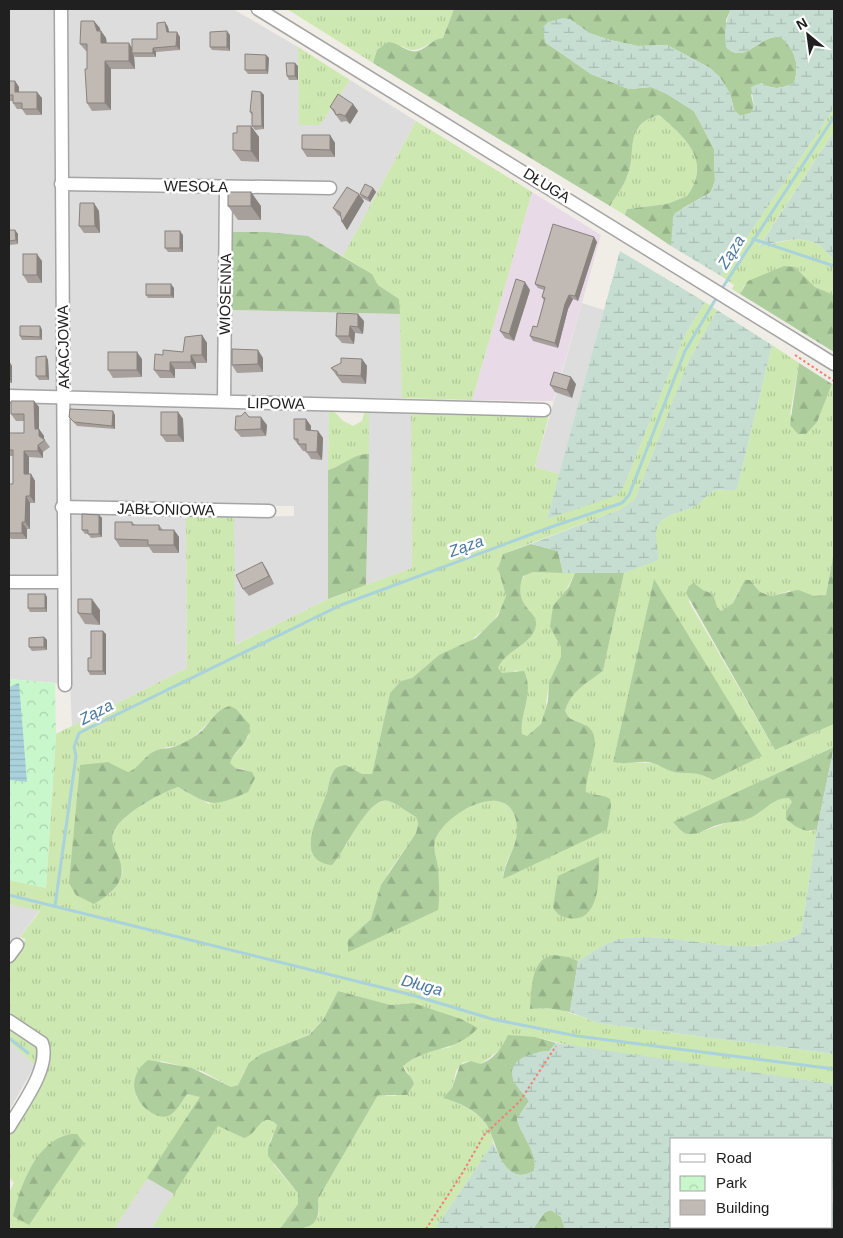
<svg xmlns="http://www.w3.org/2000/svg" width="843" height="1238" font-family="Arial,sans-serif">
<defs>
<pattern id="grass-tufts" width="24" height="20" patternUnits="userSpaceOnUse" patternTransform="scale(1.25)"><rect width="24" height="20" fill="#cde8b0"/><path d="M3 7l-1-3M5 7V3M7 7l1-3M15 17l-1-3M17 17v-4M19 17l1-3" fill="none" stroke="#b0c797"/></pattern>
<pattern id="forest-firs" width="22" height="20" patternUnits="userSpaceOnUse" patternTransform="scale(1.25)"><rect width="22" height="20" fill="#aece9e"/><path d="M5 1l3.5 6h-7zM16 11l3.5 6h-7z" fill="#95b188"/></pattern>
<pattern id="wetland-marsh" width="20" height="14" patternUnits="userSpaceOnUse" patternTransform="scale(1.25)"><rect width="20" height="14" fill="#c5ded1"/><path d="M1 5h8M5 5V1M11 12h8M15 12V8" fill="none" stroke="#a9beb3"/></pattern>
<pattern id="park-crowns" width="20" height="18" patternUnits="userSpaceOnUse" patternTransform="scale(1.25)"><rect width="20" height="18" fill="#c7f7ca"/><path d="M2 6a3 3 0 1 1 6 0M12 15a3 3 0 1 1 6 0" fill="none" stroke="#abd3ad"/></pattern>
<pattern id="water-rules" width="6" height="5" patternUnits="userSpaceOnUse" patternTransform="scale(1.25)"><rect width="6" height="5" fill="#aad2dc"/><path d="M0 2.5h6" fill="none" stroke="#92b4bc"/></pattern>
</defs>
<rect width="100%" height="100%" fill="#f0ede7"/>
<!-- residential -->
<g fill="#dedddd">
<path d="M9,9H233L298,47V80L320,125L350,80L416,121L343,256L308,236L231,310L400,314L402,398H329L328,599L234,645V517L294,516V506L71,505L107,511V515L186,517L187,668L72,726L70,684L9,679Z"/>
<path d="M582,303L604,310L560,474L535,467Z"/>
<path d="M369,410L411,412L412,568L366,585Z"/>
<path d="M9,904L40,910L9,951Z"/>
<path d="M9,1042L35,1065L9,1111Z"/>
<path d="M147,1178L174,1194L151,1229H114Z"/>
</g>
<!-- industrial -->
<path fill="#e9dae7" d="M532,192L601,235L582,303L553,401L472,400Z"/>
<!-- grass -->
<g fill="url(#grass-tufts)" fill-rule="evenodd">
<path d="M287,9H454L443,38C426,42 418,57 402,46L377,50L373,63Z"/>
<path d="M298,47L350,80L320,125H299Z"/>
<path d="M834,108V131L759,246C778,244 801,233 819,245C825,249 828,255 834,259V295L815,287L795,267L744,286L740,294L732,289L734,285L721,276Z"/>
<path d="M659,115C686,138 712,161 687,196L667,204L627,209L625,215L610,206C615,197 622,189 626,179C639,153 621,127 659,115Z"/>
<path d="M416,121L532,192L472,400L402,398L399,299L378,285L372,274L343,256Z"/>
<path d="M705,302L717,310L688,362L635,499L621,509L503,554L498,568L506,596L504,605L491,624L465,645L439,655L412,678L401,681L390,693L372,774H362L346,765L331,774L326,797L316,818L346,846C351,834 374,796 389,801C397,804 407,812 416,817L418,823L416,833L388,873L371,919L349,940L437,865C436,857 434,849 435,842C441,815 503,779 515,817C524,845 503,855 503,879L605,796H594L586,792L585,782L591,763L585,725L569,718L565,711C572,690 586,684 603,671L624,573L658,559C658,551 654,536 657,528C663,512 685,513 697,505C703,501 708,493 715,490C722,488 729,492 737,489L772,345L799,363L790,415L817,422L832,384L834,385V551L826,595L814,596L789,591L771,596L760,592L754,584L739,590L733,603L721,611L717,608L713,594L703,590L694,583L689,602L775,750L834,724V747L674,822L703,831L726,823L744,820L758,814L771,802L782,798H790L792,802L786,811L810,832L817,829L801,933C746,963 684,931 626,938C609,939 592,953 578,961L569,957L554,955L530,1009C555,1005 575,1015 598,1023L834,1054V1084L585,1049L535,1037L502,1048L481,1064L471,1061L463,1062L456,1071L452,1088L444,1098C464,1104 492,1119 493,1143L435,1229H304C319,1218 321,1218 318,1199L378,1095L396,1096L409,1074L403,1066C418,1054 433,1050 451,1047L413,1003L391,1005L338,991L323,1020L308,1035L261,1054L244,1072L238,1085L231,1087L202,1071L161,1061L136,1097L149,1110L175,1111L187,1094L201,1097L114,1229H9V1192L14,1183L9,1177C9,1164 5,1145 10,1134C20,1111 59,1066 48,1042L9,1015V962L26,939L20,937L40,911L9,904V880L46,888L56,734L187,668L186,517H234L235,645L328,599L412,568L411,412L549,415L535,467L560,474L547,519L623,488L684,337ZM654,580L713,780L692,771L674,772L654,763L613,762ZM220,711L249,736L229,763L235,768L244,769L209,804L178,787C161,792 116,817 113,835C109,862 139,864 109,895L80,766L108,762L128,772C138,768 145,757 155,751C162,747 173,747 182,744C198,736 207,723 220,711ZM71,1134L81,1138L13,1216L28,1172Z"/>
<path d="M329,409H332L342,420L353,426L362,421L365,410H369V454C353,454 343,465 328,470Z"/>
<path d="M533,572L575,573L564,594L558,639L561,647V657L549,682L545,711L541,724L527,736L522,735C519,718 529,699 527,678L517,670L508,674L501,673L498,668L501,660L530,638V611C519,601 516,584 527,573Z"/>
<path d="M9,1024L35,1042L40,1052L35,1065L9,1042Z"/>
<path d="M265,1119L272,1120L277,1125L270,1141L274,1165L298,1193V1204L280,1229H151L218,1125L244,1138C255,1134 256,1124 265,1119Z"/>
</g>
<!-- forest -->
<g fill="url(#forest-firs)">
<path d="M454,9H731L726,20V47C745,66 759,34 781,37C795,50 800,64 794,83C781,89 773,90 761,83L751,95L754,107L751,113L740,116L734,110L730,93L710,68L667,45L638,46L610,40L589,33L570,19L545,42L591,74L629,89L651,87L667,94L694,111L714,149L715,181L711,192L683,208L671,246L625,215L627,209L667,204L687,196C712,161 686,138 659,115C621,126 639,153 626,179C622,189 615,197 610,206L373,63L377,50L388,42C398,42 408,54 418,51C428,48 432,39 443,38Z"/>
<path d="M232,232H266L308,236L372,274L378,285L399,299L400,314L231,310Z"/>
<path d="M784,266L795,267L815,287L834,295V352L740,294L748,281Z"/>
<path d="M799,363L832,384L817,422L806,434H798L790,425Z"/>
<path d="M369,454L366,585L328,599V470C344,465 352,454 369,454Z"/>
<path d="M531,544L558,551L563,573L533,572L523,576C512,607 538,610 536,625C533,645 505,650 498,668L502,673L524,671C535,693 519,713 522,734L527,736L541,724L548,701L549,682L561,657V647L550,627L553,606L569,587L575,573H624L603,671C586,684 572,690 565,711L569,718C574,721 582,723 587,726C606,739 584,774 586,792C594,796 603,794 610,799L611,806L607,830L503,879C505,856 523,843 515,817C504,780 443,814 435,841C433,850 437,859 438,868C439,882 440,895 438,910L348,952V940L371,919L381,885L416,833L418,823L416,817C407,812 397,804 389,801C369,794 344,853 332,865C294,861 317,818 325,798C329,790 328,779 333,772C336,766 341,766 346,765L362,774H372L390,693L401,681L412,678L439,655L476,638L498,616L506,596L498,568L503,554Z"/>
<path d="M834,551V724L775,750L686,593L689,586L694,583L703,590L713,594L717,607L721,611L733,603L745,580H750L760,592L771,596L798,590L814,596L826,595Z"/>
<path d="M654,579L762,756L713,780C693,770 693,775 674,772C665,770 658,763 648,762C636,761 626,765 613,762Z"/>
<path d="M230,706L236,709L250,725C248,746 237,746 230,763L235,768L252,772L255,778L248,792C212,808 211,806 178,787C162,792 117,816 113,834C111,842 115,849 118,856C129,880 114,892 94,904L76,895L69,883L80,765L108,762L128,772C139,768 144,756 155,751C160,748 165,749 170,748C180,745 190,740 198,734C210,725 214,710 230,706Z"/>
<path d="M834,747L817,829C805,834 796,827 786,819V811L792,802L789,798C772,798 766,810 752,817C740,823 727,821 714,826C706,829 698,835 688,834C682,833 678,827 673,822Z"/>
<path d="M599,857C599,877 601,924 568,918C561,917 556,914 553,907L558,876Z"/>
<path d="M554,955L569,957L578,961L570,1012L547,1008L530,1009C532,990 530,958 554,955Z"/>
<path d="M338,991L391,1005L413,1003L461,1019L478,1028C455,1053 429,1045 403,1066C405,1073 412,1076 414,1084L407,1095H378L318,1199C322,1230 305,1229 280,1229L298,1204V1193L268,1156V1149L277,1125C261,1109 258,1135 244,1138L218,1126L174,1194L147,1178L200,1097L187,1094C182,1101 177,1111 170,1115C154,1125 113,1088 148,1060L192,1068L231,1087L238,1085L249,1063L261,1054L309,1035L323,1020Z"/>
<path d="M508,1035L535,1037L556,1043L549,1051L539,1052L513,1080L529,1101L517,1119C521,1136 539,1153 534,1171C500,1189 498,1141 486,1124C477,1111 459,1102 443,1098L452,1088L460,1065L471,1061L481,1064C494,1059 502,1048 508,1035Z"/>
<path d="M71,1134H77L84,1143L29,1225L13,1216C21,1185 35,1141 71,1134Z"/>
<path d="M551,1210L561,1217L565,1229H533L545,1212Z"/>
</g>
<!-- wetland -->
<g fill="url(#wetland-marsh)">
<path d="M731,9H834V108L721,276L671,246L673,217L675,213L711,192L715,181L714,149L694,111L667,94L651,87L629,89L591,74L545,42L543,27L548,22L563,18L570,19L589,33L610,40L638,46L667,45L710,68L720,77L730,93L734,110L740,116L751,113L754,106L751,87L761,83C773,90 781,89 794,83C800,64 795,50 781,37C759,34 745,66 726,47C724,33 725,22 731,9Z"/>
<path d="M834,131V259C828,255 825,249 819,245C801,234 777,242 759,247Z"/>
<path d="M620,251L705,302L684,337L623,488L615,496L547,519Z"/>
<path d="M717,310L772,345L737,489C729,492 722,488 715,490C708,493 703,501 697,505C685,513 663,512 657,528C654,536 659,551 658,560L624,573H563L558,551L531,544L621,509L635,499L688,362Z"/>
<path d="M834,747V1054L598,1023L570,1012L578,961C592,953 609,939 626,938C684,931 747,963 801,933L817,829Z"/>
<path d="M556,1043L834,1084V1189H832V1139H672V1227H698L695,1229H565L561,1217L551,1210L545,1212L533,1229H435L493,1143C501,1160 511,1184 534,1171C539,1153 521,1136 517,1119L529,1101C525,1095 515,1086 513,1079C506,1058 535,1052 549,1051Z"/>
<path d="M832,1203H834V1229H725L730,1227H832Z"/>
</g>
<!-- park -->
<path fill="url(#park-crowns)" d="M9,679L55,683L56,734L46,888L9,880Z"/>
<!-- water -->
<path fill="url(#water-rules)" d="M19,683L27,782L9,780V687Z"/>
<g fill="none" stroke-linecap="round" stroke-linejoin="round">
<!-- stream -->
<g stroke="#aad2dc" stroke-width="3">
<path d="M753,239L834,266"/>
<path d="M721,290L834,117"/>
<path d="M9,895L412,995L492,1019L577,1036L834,1069"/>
<path d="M55,906L76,756L74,747L79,733L341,605L551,527L622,503L629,495L685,351L718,295"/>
<path d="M9,1038L28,1053"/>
</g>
<defs>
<g id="minor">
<path d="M61,9L65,685"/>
<path d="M258,9L834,364"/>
<path d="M61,184L330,188"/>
<path d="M9,396L544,410"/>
<path d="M224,401L226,187"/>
<path d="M62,507L269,511"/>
<path d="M9,582H63"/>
<path d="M9,956L17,945"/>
<path d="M9,1021L42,1043C51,1067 21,1106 9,1127"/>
</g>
</defs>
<!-- minor casing -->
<use href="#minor" stroke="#a4a4a4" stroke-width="15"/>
<!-- path -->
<g stroke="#f47e75" stroke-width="2" stroke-dasharray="2.5 2.5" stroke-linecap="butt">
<path d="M795,355L834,381"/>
<path d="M426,1229L463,1172L484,1135L520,1101L556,1046"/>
</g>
<!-- minor -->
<use href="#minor" stroke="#fff" stroke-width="12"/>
</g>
<!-- wall -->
<g fill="#a69f9b">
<path d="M94,21L100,31H101L106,38L107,43L132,48L157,39L165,22L168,27L169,32L180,37V50L156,52V57H135L134,56L135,69H111V110L92,111L87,103V51H86L80,44Z"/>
<path d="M230,35V51L212,50L210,47Z"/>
<path d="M266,55L269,58L268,74H248L245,70Z"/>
<path d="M298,66V80H289L287,76Z"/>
<path d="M9,81H15L19,87V92L42,98V115H26L22,109H17L13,103V101H9Z"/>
<path d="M261,92L264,95V129L255,130L252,126V115L250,112Z"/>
<path d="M353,104L358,111L350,124L346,121L341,122L330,107Z"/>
<path d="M251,126L259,137V162L241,161L233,150L237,133Z"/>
<path d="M330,135L335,143V157H307L302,149Z"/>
<path d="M373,188L376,192L370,202L362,198L360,194Z"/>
<path d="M364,201L347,230L341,217L338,215L333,208Z"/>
<path d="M228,206H261V220H238Z"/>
<path d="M99,211L100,233H84L79,226Z"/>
<path d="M9,230H15L18,234V244L10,245L9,243Z"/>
<path d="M183,235V252H168L165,248Z"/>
<path d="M594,237L597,242L578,301L573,299L568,309L558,348L533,341L530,336L537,327L544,301L542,297L544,290L538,288L535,284Z"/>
<path d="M42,261V283H28L23,275Z"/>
<path d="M174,288V298H148L146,295Z"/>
<path d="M530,290L514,341L505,338L500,331Z"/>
<path d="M337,313L364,321L363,334L355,333L354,344L342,343L336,336Z"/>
<path d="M40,326L42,330V340H22L20,336Z"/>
<path d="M202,335L207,343V363H196V369H175V378H160L154,370L163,355L183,352Z"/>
<path d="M46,356L48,360L49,380H39L36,376Z"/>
<path d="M263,358V372L237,373L232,365Z"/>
<path d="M142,359V377L113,378L108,370Z"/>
<path d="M362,359L367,366L366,384L342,383L331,368Z"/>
<path d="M9,361L12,366V383H9Z"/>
<path d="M576,384L572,398L555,392L550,385Z"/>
<path d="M34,401L39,407V429L44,436V439L50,447L43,452V458L29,457V474H31L35,481V503H30V529H27V539H11L9,536V484H13V456H9V433H24V421H16L11,414Z"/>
<path d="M178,412L183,419L184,442H166L161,435Z"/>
<path d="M115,415V429L77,426L69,417Z"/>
<path d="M306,419L311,426V431H318L323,438L322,460L311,459L306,451H303L294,439Z"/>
<path d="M267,425L266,436L241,437L235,430Z"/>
<path d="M99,515L102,518V537L91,538L88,534H85L82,530Z"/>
<path d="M132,522L135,525H159L163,530H174L179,537V553H153L149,547H120L115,539Z"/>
<path d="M262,562L267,570L274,584L249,596L243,589Z"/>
<path d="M45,594L47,597V612H30L28,608Z"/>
<path d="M100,610V625L85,624L78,613Z"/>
<path d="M106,634V675H90L88,671L91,658Z"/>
<path d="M44,637L47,640V650L32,651L29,647Z"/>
</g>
<!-- shaded-wall -->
<g fill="#87827e">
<path d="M94,21L100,28L101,34V31L106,38L107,51L101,43Z"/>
<path d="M165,22L168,27L170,37L167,32Z"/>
<path d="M227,31L230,35V51L227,47Z"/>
<path d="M177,32L180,37V50L176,46Z"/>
<path d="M129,43L134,51L132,53L134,56L135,69L129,61Z"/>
<path d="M153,48L156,52V57L153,53Z"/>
<path d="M266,55L269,58L268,74L266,70Z"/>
<path d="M105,61L111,69V110L105,103Z"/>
<path d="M295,63L298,66V80L295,76Z"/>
<path d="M15,81L19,87V98L15,92Z"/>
<path d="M37,92L42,98V115L37,109Z"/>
<path d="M261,92L264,95V129L262,126Z"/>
<path d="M353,104L358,111L350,124L345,116Z"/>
<path d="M251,126L259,137V162L251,151Z"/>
<path d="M330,135L335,143V157L330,150Z"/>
<path d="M373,188L376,192L370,202L368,198Z"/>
<path d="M251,192L261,206V220L251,206Z"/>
<path d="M359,194L364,201L347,230L342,222Z"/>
<path d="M94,203L99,211L100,233L95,226Z"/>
<path d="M15,230L18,234V244L16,240Z"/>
<path d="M180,231L183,235V252L180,248Z"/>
<path d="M594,237L597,242L578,301L575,296Z"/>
<path d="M37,254L42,261V283L37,275Z"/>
<path d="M525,282L530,290L514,341L509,334Z"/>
<path d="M171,284L174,288V298L171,295Z"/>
<path d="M569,295L573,299L568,309L558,348L555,343L565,304Z"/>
<path d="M358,314L364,321L363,334L358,327Z"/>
<path d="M40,326L42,330V340L40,337Z"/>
<path d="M350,326L355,333L354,344L349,336Z"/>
<path d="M202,335L207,343V363L202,355Z"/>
<path d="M258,350L263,358V372L258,364Z"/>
<path d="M137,352L142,359V377L137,370Z"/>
<path d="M191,355L196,363V369L191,362Z"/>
<path d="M46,356L48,360L49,380L46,376Z"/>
<path d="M362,359L367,366L366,384L361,376Z"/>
<path d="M9,361L12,366V383L9,378Z"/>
<path d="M170,362L175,369V378L170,371Z"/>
<path d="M571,377L576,384L572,398L567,390Z"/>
<path d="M34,401L39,407V435V429L44,436V441L43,442L35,429Z"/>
<path d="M113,411L115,415V429L112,426Z"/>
<path d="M178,412L183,419L184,442L178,435Z"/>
<path d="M261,417L267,425L266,436L261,429Z"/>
<path d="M306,419L311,426V438L306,430Z"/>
<path d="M318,431L323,438L322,460L317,452Z"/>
<path d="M38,445L43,452V458L38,451Z"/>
<path d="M24,451L29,457V481L24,474Z"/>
<path d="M31,474L35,481V503L30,496Z"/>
<path d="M26,496L30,503V529L25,522Z"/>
<path d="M99,515L102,518V537L99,534Z"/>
<path d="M22,522L27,529V539L22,533Z"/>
<path d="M174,530L179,537V553L174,545Z"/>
<path d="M262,562L267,570L274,584L269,576Z"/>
<path d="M45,594L47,597V612L45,608Z"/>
<path d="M92,599L100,610V625L92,614Z"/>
<path d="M103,631L106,634V675L103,671Z"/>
<path d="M44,637L47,640V650L44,647Z"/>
</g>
<!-- building -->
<g fill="#c1b9b4" stroke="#87827e">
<path d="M81,21H94L97,31H101V43H129V61H105V103H87L85,69H87V44H80Z"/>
<path d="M165,22L167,32H177L176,46L153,48V53H132V39H157V23Z"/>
<path d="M227,31V47H210V32Z"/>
<path d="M245,54L266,55V70H245Z"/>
<path d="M286,63H295V76H287Z"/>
<path d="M9,81H15V92H37V109H22V103H13V95H9Z"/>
<path d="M252,91L261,92L262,126H252V112H250Z"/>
<path d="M338,94L353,104L345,116L340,114L336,115L334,110L330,107Z"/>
<path d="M237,126H251V151L233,150V133H237Z"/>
<path d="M302,135H330V150L302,149Z"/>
<path d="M365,184L373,188L368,198L360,194Z"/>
<path d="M347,187L359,194L342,222L340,212L333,208Z"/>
<rect x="228" y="192" width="23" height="14"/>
<path d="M80,203H94L95,226H79Z"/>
<path d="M553,224L594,237L575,296L569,295L565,304L555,343L530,336L533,326L537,327L545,298L542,297L545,287L535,284Z"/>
<path d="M9,230H15L16,240L9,241Z"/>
<rect x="165" y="231" width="15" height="17"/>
<rect x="23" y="254" width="14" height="21"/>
<path d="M516,279L525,282L509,334L500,331Z"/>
<rect x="146" y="284" width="25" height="11"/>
<path d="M337,313L358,314V327L350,326L349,336H336Z"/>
<path d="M20,326H40V337L20,336Z"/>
<path d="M202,335V355H191V362H170V371L154,370L155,354L163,355V350L183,352L185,337Z"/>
<path d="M232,349L258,350V364L232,365Z"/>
<rect x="108" y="352" width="29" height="18"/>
<path d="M46,356V376H36V357Z"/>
<path d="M341,358L362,359L361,376L337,375V372L331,368L341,363Z"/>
<path d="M554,372L571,377L567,390L550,385Z"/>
<path d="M11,401H34L35,429H39V436L45,440L38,445V451H24V474H31L30,496H26L25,522H22V533H9V484H13V450H9V433H24V414H11Z"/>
<path d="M70,409L113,411L112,426L74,422L69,417Z"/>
<rect x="161" y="412" width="17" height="23"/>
<path d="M245,412L249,417H261V429L235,430L236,416H241Z"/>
<path d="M294,419H306V430L318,431L317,452H306V444H298V439H294Z"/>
<path d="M82,514L99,515V534H88V530H82Z"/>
<path d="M115,522H132V525H159V530H174V545H148V540L115,539Z"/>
<path d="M262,562L269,576L243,589L236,575Z"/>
<rect x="28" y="594" width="17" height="14"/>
<path d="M78,599H92V614L78,613Z"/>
<path d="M91,631H103V671H88V658H91Z"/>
<path d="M44,637V647H29V638Z"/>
</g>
<g text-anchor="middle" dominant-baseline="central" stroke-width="5" stroke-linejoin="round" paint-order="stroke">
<!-- street labels -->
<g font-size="15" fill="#202020" stroke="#fff">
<text transform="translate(547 185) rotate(32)">DŁUGA</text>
<text transform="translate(196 186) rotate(1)">WESOŁA</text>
<text transform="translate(225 294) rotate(-89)">WIOSENNA</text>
<text transform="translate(63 347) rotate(-91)">AKACJOWA</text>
<text transform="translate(276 403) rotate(1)">LIPOWA</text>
<text transform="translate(166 509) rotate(1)">JABŁONIOWA</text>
</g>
<!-- water labels -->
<g font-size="16" font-style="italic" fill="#4a779d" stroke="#fff">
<text transform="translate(731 252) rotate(-58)">Ząza</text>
<text transform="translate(466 546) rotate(-20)">Ząza</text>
<text transform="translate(96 712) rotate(-28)">Ząza</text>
<text transform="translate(422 985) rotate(15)">Długa</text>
</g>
</g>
<!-- border -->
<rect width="843" height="1238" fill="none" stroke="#202020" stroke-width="20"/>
<!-- legend -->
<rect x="670" y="1138" width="162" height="90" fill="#ffffff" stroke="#a6a6a6"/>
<rect x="680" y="1154" width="25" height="8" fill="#ffffff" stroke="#a6a6a6"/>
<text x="716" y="1163" font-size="15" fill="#202020">Road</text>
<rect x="680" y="1176" width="25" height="15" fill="url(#park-crowns)" stroke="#a6a6a6"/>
<text x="716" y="1188" font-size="15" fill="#202020">Park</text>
<rect x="680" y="1200" width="25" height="15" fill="#c1b9b4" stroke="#a6a6a6"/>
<text x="716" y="1213" font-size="15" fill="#202020">Building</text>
<!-- north arrow -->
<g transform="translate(808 35) rotate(331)" stroke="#ffffff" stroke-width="4" paint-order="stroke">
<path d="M0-4L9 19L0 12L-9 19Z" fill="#202020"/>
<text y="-8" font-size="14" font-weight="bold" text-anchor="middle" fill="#202020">N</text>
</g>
</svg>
